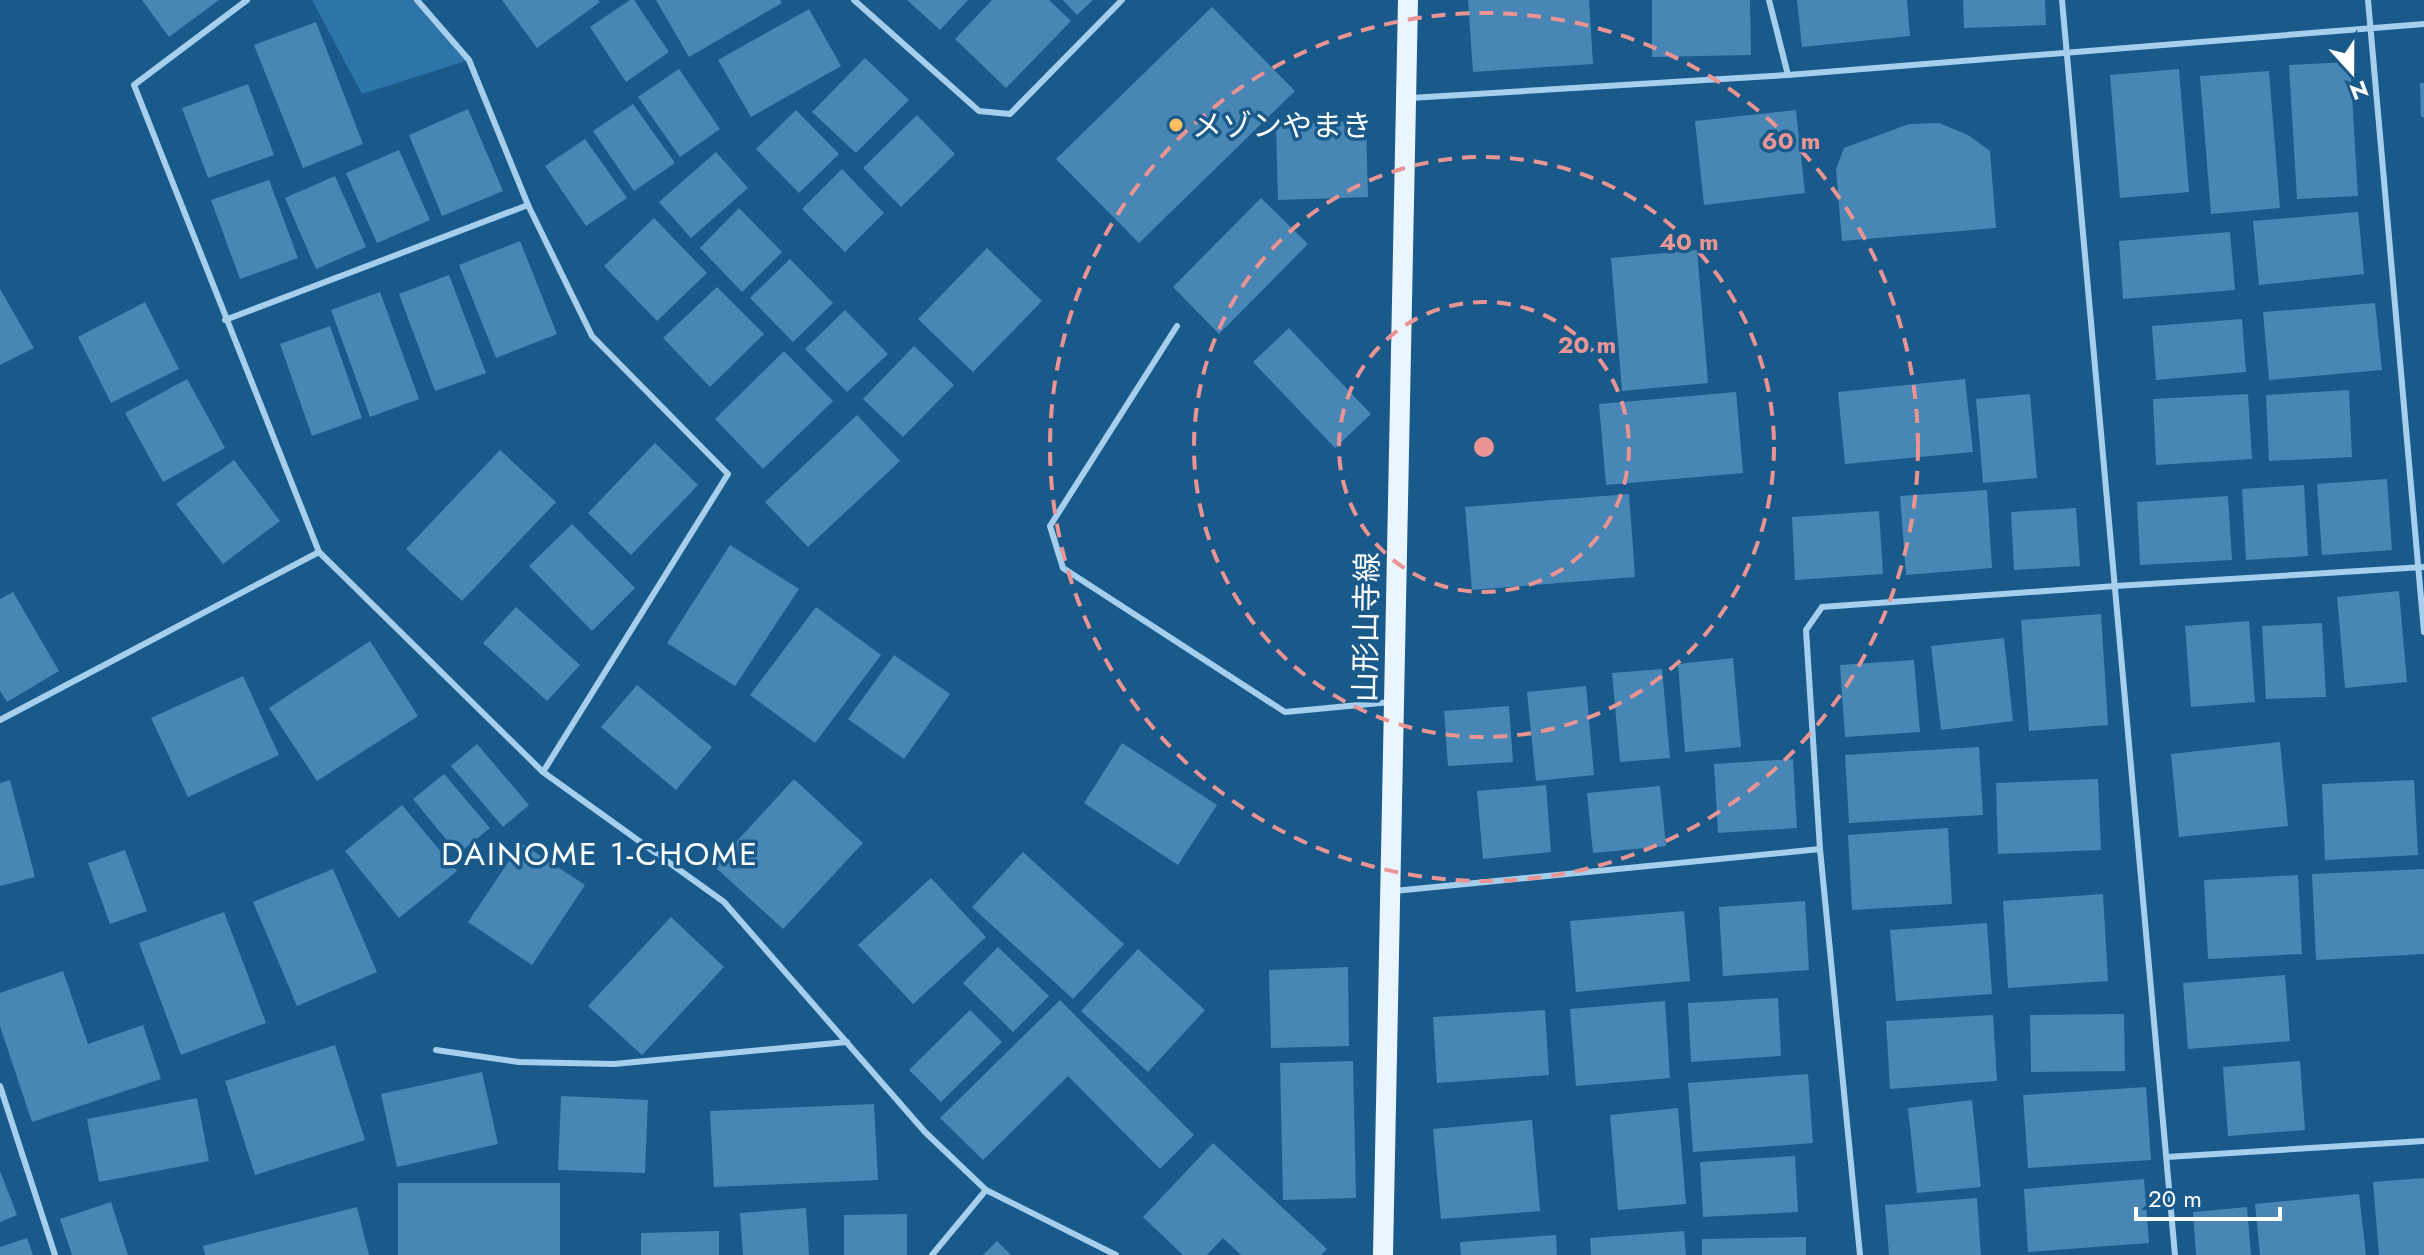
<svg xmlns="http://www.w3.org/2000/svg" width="2424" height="1255" font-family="Jost,'Noto Sans JP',sans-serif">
<rect width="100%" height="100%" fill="#1a5a8b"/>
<!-- green -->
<path fill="#2d74a9" d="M312,0H417L469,60L362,94Z"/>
<!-- building -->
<g fill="#4786b5">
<path d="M142,0H219L169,37Z"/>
<path d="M502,0H598L600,2L537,48Z"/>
<path d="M630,0H634L669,52L626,82L590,27Z"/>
<path d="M656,0H780L782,3L689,57Z"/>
<path d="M907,0H968L940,30Z"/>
<path d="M992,0H1049L1071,21L1006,88L955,39Z"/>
<path d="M1063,0H1093L1077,15Z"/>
<path d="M1468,0H1589L1593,64L1473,72Z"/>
<path d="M1652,0H1750L1751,55L1652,57Z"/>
<path d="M1797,0H1907L1910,36L1802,47Z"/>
<path d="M1963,0H2045L2046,25L1964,28Z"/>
<path d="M1212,7L1295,91L1139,243L1056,159Z"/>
<path d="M809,9L841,66L751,117L718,60Z"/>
<path d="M316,22L363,144L303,168L254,45Z"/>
<path d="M865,58L909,100L856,153L812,112Z"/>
<path d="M2350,62L2358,196L2297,199L2289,65Z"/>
<path d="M679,69L720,129L680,157L638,97Z"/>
<path d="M2179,69L2189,192L2120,198L2110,75Z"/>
<path d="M2269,71L2280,208L2211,214L2200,76Z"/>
<path d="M2420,83H2424V117H2421Z"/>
<path d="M248,84L274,155L208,178L182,108Z"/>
<path d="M633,104L675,163L634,191L593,131Z"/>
<path d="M468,109L503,191L442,216L409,135Z"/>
<path d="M796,110L839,154L799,193L756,149Z"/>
<path d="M1796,110L1805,193L1704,205L1695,121Z"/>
<path d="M917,115L955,154L901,207L863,168Z"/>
<path d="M1366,121L1368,197L1278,200L1276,124Z"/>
<path d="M1939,123L1968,135L1990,151L1996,228L1842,241L1836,169L1844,148L1909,124Z"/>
<path d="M585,139L627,198L586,226L545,166Z"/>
<path d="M399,150L430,220L377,243L346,173Z"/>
<path d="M716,152L748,188L691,238L659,202Z"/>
<path d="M842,169L884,213L845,252L802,209Z"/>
<path d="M335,176L366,247L316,269L285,198Z"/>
<path d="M269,180L298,258L240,279L211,200Z"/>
<path d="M1261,198L1308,244L1219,334L1173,287Z"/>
<path d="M739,208L782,252L742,292L700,248Z"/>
<path d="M2358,212L2364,274L2259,285L2253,221Z"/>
<path d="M654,218L707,273L657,321L604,266Z"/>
<path d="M2230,232L2235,290L2123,299L2119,241Z"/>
<path d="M520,241L557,334L496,358L459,265Z"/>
<path d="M987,248L1042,301L973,372L918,319Z"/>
<path d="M1697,250L1708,383L1622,391L1611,258Z"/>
<path d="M790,259L833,303L793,342L750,298Z"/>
<path d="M449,275L486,373L435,391L399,294Z"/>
<path d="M717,287L764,334L710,387L663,338Z"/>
<path d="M0,289L34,348L0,365Z"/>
<path d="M380,292L419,399L370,417L331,310Z"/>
<path d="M145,302L179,369L111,403L78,337Z"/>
<path d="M2375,303L2382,370L2269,380L2263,312Z"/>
<path d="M845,310L888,354L847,392L805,349Z"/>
<path d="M2242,319L2246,372L2156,380L2152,326Z"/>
<path d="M330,326L362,418L312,436L280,344Z"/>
<path d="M1289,328L1371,414L1335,448L1253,362Z"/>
<path d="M914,346L954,385L903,437L863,399Z"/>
<path d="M784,351L833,401L763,469L715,419Z"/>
<path d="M187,379L225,448L163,482L125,413Z"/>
<path d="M1965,379L1973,452L1845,464L1838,392Z"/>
<path d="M2349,390L2352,457L2269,461L2266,395Z"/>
<path d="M1736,392L1743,473L1606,485L1599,404Z"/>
<path d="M2030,394L2037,478L1983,483L1976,399Z"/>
<path d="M2248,394L2252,459L2156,465L2153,399Z"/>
<path d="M857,415L900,461L808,547L765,502Z"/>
<path d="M655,443L698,485L631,555L588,513Z"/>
<path d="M500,450L556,502L462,601L406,549Z"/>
<path d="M234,460L280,521L223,564L176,504Z"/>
<path d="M2387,479L2392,550L2322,555L2317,484Z"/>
<path d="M2304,485L2308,556L2246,560L2242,489Z"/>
<path d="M1987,490L1992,568L1906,575L1900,496Z"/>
<path d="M1629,494L1635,577L1472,590L1465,507Z"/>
<path d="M2228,496L2232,560L2140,565L2137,502Z"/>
<path d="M2076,508L2080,566L2014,570L2011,512Z"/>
<path d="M1879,511L1883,574L1795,580L1792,517Z"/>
<path d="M572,524L635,588L592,631L529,566Z"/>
<path d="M730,545L799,589L735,686L667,643Z"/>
<path d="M2399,591L2407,682L2345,688L2337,597Z"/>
<path d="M13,592L59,671L7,702L0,691V599Z"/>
<path d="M516,607L580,665L547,701L483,643Z"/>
<path d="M816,607L881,655L815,743L750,695Z"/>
<path d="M2101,614L2108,725L2029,731L2021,620Z"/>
<path d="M2249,621L2255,702L2191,707L2185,626Z"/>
<path d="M2322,623L2326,697L2266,699L2262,626Z"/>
<path d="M2004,638L2013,721L1941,730L1931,646Z"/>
<path d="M370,641L418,716L317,781L269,708Z"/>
<path d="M894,655L950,694L904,759L848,719Z"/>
<path d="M1733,658L1741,747L1685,752L1678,664Z"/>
<path d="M1914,660L1920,732L1845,737L1840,665Z"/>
<path d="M1662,669L1670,758L1620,762L1612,673Z"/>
<path d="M243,676L279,755L188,797L151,718Z"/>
<path d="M637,685L712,747L676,790L601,727Z"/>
<path d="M1586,686L1594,775L1536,781L1527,692Z"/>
<path d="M1509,706L1513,762L1448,766L1444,711Z"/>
<path d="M2280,742L2288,826L2179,837L2171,754Z"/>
<path d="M1122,743L1217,805L1178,865L1084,803Z"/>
<path d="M477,744L529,805L503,827L451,766Z"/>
<path d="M1979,747L1983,815L1849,823L1845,755Z"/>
<path d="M1793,759L1797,828L1718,833L1714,764Z"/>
<path d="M444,774L490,828L458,854L413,799Z"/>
<path d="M794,779L863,843L783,929L714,866Z"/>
<path d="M2098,779L2101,850L1998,854L1996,783Z"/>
<path d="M10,780L35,877L0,886V783Z"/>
<path d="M2414,780L2418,855L2325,860L2322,784Z"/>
<path d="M1546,785L1551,852L1483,859L1477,791Z"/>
<path d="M1660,786L1666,846L1593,853L1587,793Z"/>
<path d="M402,805L457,871L399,918L345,851Z"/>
<path d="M1948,828L1952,904L1852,910L1848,835Z"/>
<path d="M521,843L585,885L532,965L468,922Z"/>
<path d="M125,850L147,911L110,924L88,863Z"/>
<path d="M1023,852L1124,944L1073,999L972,907Z"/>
<path d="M333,869L377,972L297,1006L253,902Z"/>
<path d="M2424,869V954L2316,960L2312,874Z"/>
<path d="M2298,875L2302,954L2208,959L2204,880Z"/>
<path d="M931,878L986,937L913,1004L858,945Z"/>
<path d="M2103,894L2108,981L2008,988L2003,901Z"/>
<path d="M1805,901L1809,970L1723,976L1719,907Z"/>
<path d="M1684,911L1690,981L1576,992L1570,921Z"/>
<path d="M224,912L266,1023L181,1055L139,943Z"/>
<path d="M671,917L724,967L642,1055L588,1006Z"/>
<path d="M1987,923L1992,994L1896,1001L1890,930Z"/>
<path d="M998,947L1049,996L1013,1032L963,983Z"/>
<path d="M1138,949L1205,1010L1148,1072L1081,1011Z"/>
<path d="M1348,967L1349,1046L1271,1048L1269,970Z"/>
<path d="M63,971L88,1044L143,1025L161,1079L32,1122L0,1026V993Z"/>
<path d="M2285,975L2290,1041L2188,1049L2183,983Z"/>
<path d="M1778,998L1781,1056L1691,1062L1688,1003Z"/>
<path d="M1060,1000L1194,1135L1160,1169L1068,1076L983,1160L940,1118Z"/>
<path d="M1665,1001L1670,1078L1576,1086L1570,1009Z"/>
<path d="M970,1010L1002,1042L941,1102L909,1070Z"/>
<path d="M1545,1010L1549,1075L1437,1083L1433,1017Z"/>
<path d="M2124,1014L2125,1071L2031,1072L2030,1015Z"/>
<path d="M1993,1015L1997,1081L1890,1089L1886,1021Z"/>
<path d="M335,1045L365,1140L255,1175L225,1081Z"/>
<path d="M1353,1061L1356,1198L1283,1200L1280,1063Z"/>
<path d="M2300,1061L2305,1130L2228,1136L2223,1067Z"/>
<path d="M482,1072L498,1144L397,1167L381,1094Z"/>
<path d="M1808,1074L1813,1143L1693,1152L1688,1083Z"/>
<path d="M2146,1087L2151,1160L2028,1168L2023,1095Z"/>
<path d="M561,1096L648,1100L645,1173L558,1170Z"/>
<path d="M197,1098L209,1161L99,1182L87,1119Z"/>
<path d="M1972,1100L1981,1187L1917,1193L1908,1108Z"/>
<path d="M874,1104L878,1180L714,1187L710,1111Z"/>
<path d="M1678,1108L1686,1204L1618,1210L1610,1115Z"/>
<path d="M1532,1120L1540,1211L1441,1219L1433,1129Z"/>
<path d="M1213,1143L1327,1249L1321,1255H1241L1223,1238L1207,1255H1183L1143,1217Z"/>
<path d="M1795,1156L1798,1212L1703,1217L1700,1162Z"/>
<path d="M0,1171L17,1215L0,1222Z"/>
<path d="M2424,1178V1255H2379L2373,1182Z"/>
<path d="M2144,1179L2149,1243L2028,1252L2024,1189Z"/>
<rect x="398" y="1183" width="162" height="72"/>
<path d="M2359,1194L2366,1255H2260L2255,1204Z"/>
<path d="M1977,1198L1981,1255H1889L1885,1205Z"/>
<path d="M111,1202L128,1255H72L60,1219Z"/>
<path d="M357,1207L369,1255H205L203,1246Z"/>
<path d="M2247,1207L2251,1255H2196L2193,1212Z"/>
<path d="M806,1208L809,1255H743L740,1213Z"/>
<path d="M907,1214V1255H844V1215Z"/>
<path d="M719,1231V1255H641V1233Z"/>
<path d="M1684,1231L1686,1255H1591L1590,1238Z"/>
<path d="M1556,1235L1557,1255H1461L1460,1242Z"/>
<path d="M1806,1237V1255H1702V1239Z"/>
<path d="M27,1238L33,1255H0V1247Z"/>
<path d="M997,1241L1011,1255H983Z"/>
</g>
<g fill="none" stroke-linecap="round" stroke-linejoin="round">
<!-- service -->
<g stroke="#a5cfed" stroke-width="6">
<path d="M247,0L134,85L319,552"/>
<path d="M417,0L469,60L528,205L592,336L728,474L543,772"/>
<path d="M854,0L979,111L1010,114L1122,0"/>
<path d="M1769,0L1788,75"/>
<path d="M2062,0L2175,1255"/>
<path d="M2368,0L2424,632"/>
<path d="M1410,98L1788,75L2424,24"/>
<path d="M225,320L528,205"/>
<path d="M1177,326L1050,526L1063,568L1285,712L1391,702"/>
<path d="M0,720L319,552L543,772L724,902L925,1132L986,1190L1116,1255"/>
<path d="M1394,891L1820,849"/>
<path d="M436,1050L519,1062L614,1064L847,1042"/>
<path d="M0,1086L55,1255"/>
<path d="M2167,1157L2424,1141"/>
<path d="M932,1255L986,1190"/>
<path d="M1860,1255L1820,849L1806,630L1822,607L2116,586L2424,567"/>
</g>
<!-- primary -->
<path stroke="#ebf5ff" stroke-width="20" d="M1383,1255L1408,0"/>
</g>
<!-- distance rings -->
<g fill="none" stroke="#ea9494" stroke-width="4" stroke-dasharray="14 10">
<circle cx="1484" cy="447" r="145"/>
<circle cx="1484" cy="447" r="290"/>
<circle cx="1484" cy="447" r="434"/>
</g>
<!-- markers -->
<circle fill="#ffbd61" stroke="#1a5a8b" stroke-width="3" cx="1176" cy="125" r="8"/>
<g text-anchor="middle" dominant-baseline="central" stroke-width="7" stroke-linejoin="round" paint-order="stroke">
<!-- poi labels -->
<g font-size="30" fill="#fff" stroke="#1a5a8b" text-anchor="start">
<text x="1192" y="125">メゾンやまき</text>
</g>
<!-- street labels -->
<g font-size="30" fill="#fff" stroke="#1a5a8b">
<text transform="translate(1366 627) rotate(-89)">山形山寺線</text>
</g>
<!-- neighbourhood labels -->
<g font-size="32" letter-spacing="2" fill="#fff" stroke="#1a5a8b">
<text x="600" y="854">DAINOME 1-CHOME</text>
</g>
</g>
<circle cx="1484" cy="447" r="12" fill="#ea9494" stroke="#1a5a8b" stroke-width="4"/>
<g font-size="24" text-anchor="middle" font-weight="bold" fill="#ea9494" stroke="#1a5a8b" stroke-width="7" stroke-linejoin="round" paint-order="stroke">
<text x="1791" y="149">60 m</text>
<text x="1689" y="250">40 m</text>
<text x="1587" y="353">20 m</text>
</g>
<!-- north arrow -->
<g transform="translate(2352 72) rotate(159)" stroke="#1a5a8b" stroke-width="6" paint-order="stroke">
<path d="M0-6L14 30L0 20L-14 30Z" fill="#ffffff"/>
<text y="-12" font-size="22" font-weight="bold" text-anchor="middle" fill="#ffffff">N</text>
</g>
<!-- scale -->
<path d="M2136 1207v12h144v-12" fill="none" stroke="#ffffff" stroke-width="4"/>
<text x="2148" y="1207" font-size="24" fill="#ffffff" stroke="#1a5a8b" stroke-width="6" paint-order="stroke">20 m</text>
</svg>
